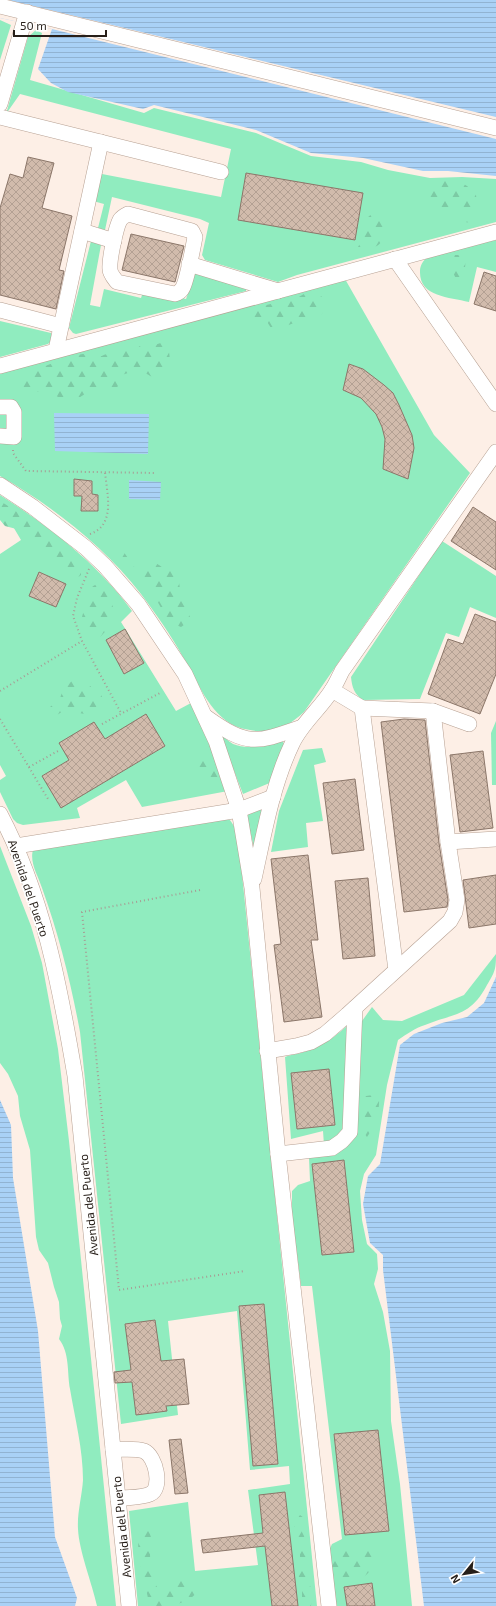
<svg xmlns="http://www.w3.org/2000/svg" width="496" height="1606" font-family="'Exo 2',sans-serif">
<defs>
<pattern id="forest-firs" width="22" height="20" patternUnits="userSpaceOnUse"><rect width="22" height="20" fill="#90ecbf"/><path d="M5 1l3.5 6h-7zM16 11l3.5 6h-7z" fill="#7ccaa4"/></pattern>
<pattern id="water-rules" width="6" height="5" patternUnits="userSpaceOnUse"><rect width="6" height="5" fill="#a9d1f6"/><path d="M0 2.5h6" fill="none" stroke="#91b3d2"/></pattern>
<pattern id="building-cross-hatch" width="8" height="8" patternUnits="userSpaceOnUse"><rect width="8" height="8" fill="#d1bbac"/><path d="M0 0l8 8M0 8l8-8" fill="none" stroke="#b3a093"/></pattern>
</defs>
<rect width="100%" height="100%" fill="#fdefe6"/>
<!-- grass -->
<g fill="#90ecbf">
<path d="M0,20L11,25L0,60Z"/>
<path d="M36,30L42,33L30,80L144,113L154,108L256,133L311,156L361,162L388,170L430,178L462,177L496,179V222L297,275L278,282L205,260L202,255L209,223L200,219L112,197L105,230L98,228L104,204L93,201L99,178L102,174L221,197L231,149L20,94L6,114L28,37Z"/>
<path d="M496,240V272L477,267L469,302C449,297 419,297 420,271C420,266 423,260 427,258C445,248 476,245 496,240Z"/>
<path d="M91,241L101,245L90,305L100,307L104,289L141,298L144,289L186,299L195,274L198,271L246,287V291L76,334L73,333L69,328Z"/>
<path d="M345,279L434,435L470,473L304,712C286,728 274,735 250,730C245,729 239,728 235,726C208,713 198,681 183,657C171,635 156,614 141,594C104,546 52,506 0,476V372Z"/>
<path d="M0,321L51,333L53,339L48,344L0,357Z"/>
<path d="M0,495C50,527 97,563 132,611L121,622L176,711L191,703L207,735L228,791L142,807L126,780L77,808L80,818L23,825L17,823L13,819L0,792V780L6,776L0,765V554L21,540L5,513L0,509Z"/>
<path d="M442,541L496,576V618L470,607L459,637L446,633L420,699L363,700C354,694 352,687 351,677Z"/>
<path d="M496,721V785H492L491,733Z"/>
<path d="M219,732C223,736 228,741 233,744C250,751 266,744 282,739L285,747L272,782L243,794Z"/>
<path d="M322,748L326,762L314,765L323,821L306,823L308,847L271,852L279,811L303,750Z"/>
<path d="M262,802L260,824L254,848L245,809Z"/>
<path d="M229,819C236,827 237,834 239,845L317,1606H138L129,1511L188,1502L195,1571L258,1565L248,1490L290,1484L289,1466L250,1470L237,1311L168,1321L178,1415L121,1424L80,1032C71,983 59,935 42,888C38,875 28,861 34,847Z"/>
<path d="M0,846L31,926L42,963L58,1049L69,1141L116,1606H97C92,1583 79,1551 78,1529C77,1513 82,1496 83,1480C83,1449 75,1419 70,1389C67,1373 70,1353 59,1339L62,1326L60,1319L59,1302L54,1287L48,1263L39,1250L36,1237L30,1150L20,1116L18,1096L8,1074L0,1063Z"/>
<path d="M496,954C496,969 495,972 487,985C470,1017 454,1013 425,1025C415,1028 407,1034 398,1040L387,1085L376,1155L364,1174L360,1191L362,1220L367,1244L377,1254L378,1269L374,1284L383,1312L390,1351L391,1421L400,1484L412,1606H334L328,1553L332,1544L342,1539L312,1286H301L292,1215V1191L298,1185L310,1181L309,1158L352,1137L362,1021L372,1007L383,1020L402,1021L464,995Z"/>
<path d="M348,1025L344,1130L337,1138L324,1145L323,1131L291,1139L285,1057C292,1054 301,1054 309,1050C324,1045 336,1036 348,1025Z"/>
</g>
<!-- forest -->
<g fill="url(#forest-firs)">
<path d="M441,180C453,180 457,179 467,186C470,189 474,191 476,195C478,204 473,214 472,223L465,222L459,211L453,210L448,212L437,204L433,198L427,197L426,191L428,185Z"/>
<path d="M374,212L383,216L389,224C385,245 375,250 355,252L364,237L367,218Z"/>
<path d="M455,255H464C467,266 465,272 457,280C451,271 451,265 455,255Z"/>
<path d="M309,291H316L325,300C324,322 315,319 298,322C288,324 282,330 271,328L264,317L244,320L241,315L245,310L279,302L292,301Z"/>
<path d="M146,342L151,346L164,342L167,344C171,357 172,370 160,379C151,378 149,374 142,372C136,370 128,373 122,375L117,388L111,391L91,390L74,401H67L43,390L31,394L24,392C23,386 22,380 26,375C29,371 77,354 83,354C88,354 93,358 98,357C104,356 109,352 115,350C122,348 130,353 136,349C139,347 142,344 146,342Z"/>
<path d="M0,501L13,509L35,525L41,528L64,545L78,562L81,568V575L76,579L65,573L43,549L32,541L24,531L5,526L0,520Z"/>
<path d="M117,549L123,551L135,568L142,570L145,564C153,561 157,563 163,568L170,566L177,567L181,597L190,617L187,623L181,627L169,622L147,583L119,565L113,555Z"/>
<path d="M99,583C109,596 120,610 109,626C107,631 102,634 99,639H92C88,634 83,628 82,622C81,615 85,610 87,603C90,593 87,588 99,583Z"/>
<path d="M75,678H83L92,688L99,690L102,697V703L85,714L79,713L74,708H68L57,715L50,713V707L60,699C62,689 68,685 75,678Z"/>
<path d="M201,756H208L221,781L215,788L207,778L195,773L194,767Z"/>
<path d="M373,1095L379,1096C380,1110 376,1125 367,1137L361,1129L365,1123L363,1102L366,1096Z"/>
<path d="M300,1515L304,1518L305,1525L301,1530L304,1536L307,1549V1574L312,1593L311,1606H302V1589L298,1575L300,1561V1554L294,1541V1527L295,1520Z"/>
<path d="M145,1526C155,1536 149,1541 150,1553C150,1563 152,1579 157,1587L164,1589L178,1576L190,1584H197L199,1590C187,1606 168,1606 149,1606C148,1584 128,1543 145,1526Z"/>
<path d="M347,1548L350,1552C365,1555 361,1542 377,1558C373,1570 364,1580 351,1582C346,1583 343,1580 338,1582L334,1580C330,1569 331,1560 338,1550Z"/>
</g>
<!-- water -->
<g fill="url(#water-rules)">
<path d="M0,0H496V176L448,171H423L363,158L311,153L256,130L154,105L143,109L68,92L51,83L38,69L52,29L0,18Z"/>
<path d="M54,413L149,414L148,454L55,451Z"/>
<path d="M129,480L161,482L160,500L129,499Z"/>
<path d="M496,977V1606H424L392,1343L383,1270V1255L370,1243L363,1204L368,1176L380,1164L400,1045L414,1034L442,1023L467,1017L484,1003Z"/>
<path d="M0,1100L11,1125L13,1178L38,1331L55,1537L77,1598L75,1606H0Z"/>
</g>
<!-- pier -->
<path fill="#fdefe6" d="M0,0H8L496,117V139L52,29L0,18Z"/>
<!-- building -->
<g fill="url(#building-cross-hatch)" stroke="#8b7669">
<path d="M28,157L54,163L42,208L72,216L59,270L64,271L56,309L0,295V208L10,174L23,178Z"/>
<path d="M246,173L363,193L355,240L238,220Z"/>
<path d="M131,234L184,246L175,282L122,270Z"/>
<path d="M484,272L496,276V311L474,304Z"/>
<path d="M349,364L363,369L384,385L393,393L399,405L412,435L414,448L408,479L383,469L385,439L382,427L376,414L361,398L343,390Z"/>
<path d="M74,479L92,481V494L98,495V511H81L82,496H74Z"/>
<path d="M473,507L496,522V570L451,541Z"/>
<path d="M39,572L66,584L56,607L29,596Z"/>
<path d="M475,614L496,622V674L480,714L428,694L448,639L463,644Z"/>
<path d="M125,629L144,663L124,674L106,640Z"/>
<path d="M146,714L165,746L61,808L42,776L69,760L59,743L94,722L105,739Z"/>
<path d="M404,719L425,720L439,843L448,900L447,907L404,912L381,722Z"/>
<path d="M483,751L493,828L460,832L450,755Z"/>
<path d="M355,779L364,850L332,854L323,783Z"/>
<path d="M308,855L318,940H311L322,1017L284,1022L274,945L281,944L271,859Z"/>
<path d="M496,875V924L469,928L463,880Z"/>
<path d="M368,878L375,956L343,959L335,881Z"/>
<path d="M329,1069L335,1125L297,1129L291,1073Z"/>
<path d="M344,1160L354,1252L322,1255L312,1164Z"/>
<path d="M264,1304L278,1464L253,1466L239,1306Z"/>
<path d="M155,1320L161,1361L184,1359L189,1404L166,1406L167,1411L136,1415L132,1382L115,1383L114,1372L131,1370L125,1324Z"/>
<path d="M378,1430L389,1531L345,1535L334,1434Z"/>
<path d="M181,1439L188,1493L175,1494L169,1440Z"/>
<path d="M285,1492L298,1606H272L265,1546L203,1553L201,1540L263,1533L259,1495Z"/>
<path d="M372,1583L375,1606H347L344,1587Z"/>
</g>
<g fill="none" stroke-linecap="round" stroke-linejoin="round">
<defs>
<g id="minor">
<path d="M0,6L496,128"/>
<path d="M0,104L27,12"/>
<path d="M0,117L221,172"/>
<path d="M128,214L192,231L195,237C193,247 187,282 182,289C180,292 178,293 175,294L117,282C114,278 110,274 110,269C109,260 116,227 120,220C122,217 124,216 128,214Z"/>
<path d="M82,231L114,241"/>
<path d="M395,259L496,404"/>
<path d="M189,264L278,291"/>
<path d="M0,310L61,326"/>
<path d="M56,350L101,142"/>
<path d="M0,366L496,232"/>
<path d="M0,407H11L14,412V437L0,436"/>
<path d="M0,485L33,507L86,548L105,566L138,604L185,674L216,741L239,810L252,888L278,1154L329,1606"/>
<path d="M332,690L362,708L396,970"/>
<path d="M362,708L433,711L469,724"/>
<path d="M206,717C248,747 256,743 302,727"/>
<path d="M0,814C43,895 60,987 75,1076L129,1606"/>
<path d="M448,842L496,839"/>
<path d="M16,846L239,810L273,797"/>
<path d="M254,879C264,834 272,786 292,744C301,724 320,709 332,690C336,684 339,677 342,671L496,452"/>
<path d="M267,1051L296,1046L311,1042L325,1034L347,1015L450,921L455,912L457,900L448,842L433,711"/>
<path d="M278,1154L332,1148L342,1141L350,1132L355,1008"/>
<path d="M113,1449C122,1450 136,1448 144,1451C156,1456 163,1489 150,1494C141,1498 128,1497 118,1499"/>
</g>
</defs>
<!-- minor casing -->
<use href="#minor" stroke="#b7a193" stroke-width="16"/>
<!-- path -->
<g stroke="#a79c94" stroke-width="2" stroke-dasharray="1 3" stroke-linecap="butt">
<path d="M13,450V453L26,471L156,473"/>
<path d="M90,534C116,525 107,494 105,472"/>
<path d="M89,569L77,598L73,616L82,641L121,713"/>
<path d="M0,691L82,641"/>
<path d="M0,719L48,799"/>
<path d="M102,724L160,693"/>
<path d="M29,767L58,751"/>
<path d="M200,890L82,912L119,1290L245,1271"/>
</g>
<!-- minor -->
<use href="#minor" stroke="#fff" stroke-width="15"/>
</g>
<g text-anchor="middle" dominant-baseline="central" stroke-width="3.5" stroke-linejoin="round" paint-order="stroke">
<!-- street labels -->
<g font-size="12" fill="#271f19" stroke="#fff">
<text transform="translate(29 888) rotate(71)">Avenida del Puerto</text>
<text transform="translate(88 1205) rotate(-96)">Avenida del Puerto</text>
<text transform="translate(121 1527) rotate(-96)">Avenida del Puerto</text>
</g>
</g>
<!-- north arrow -->
<g transform="translate(464 1574) rotate(240)" stroke="#ffffff" stroke-width="3" paint-order="stroke">
<path d="M0-3L7 15L0 10L-7 15Z" fill="#271f19"/>
<text y="-6" font-size="11" font-weight="bold" text-anchor="middle" fill="#271f19">N</text>
</g>
<!-- scale -->
<path d="M14 30v6h92v-6" fill="none" stroke="#271f19" stroke-width="2"/>
<text x="20" y="30" font-size="12" fill="#271f19" stroke="#ffffff" stroke-width="3" paint-order="stroke">50 m</text>
</svg>
